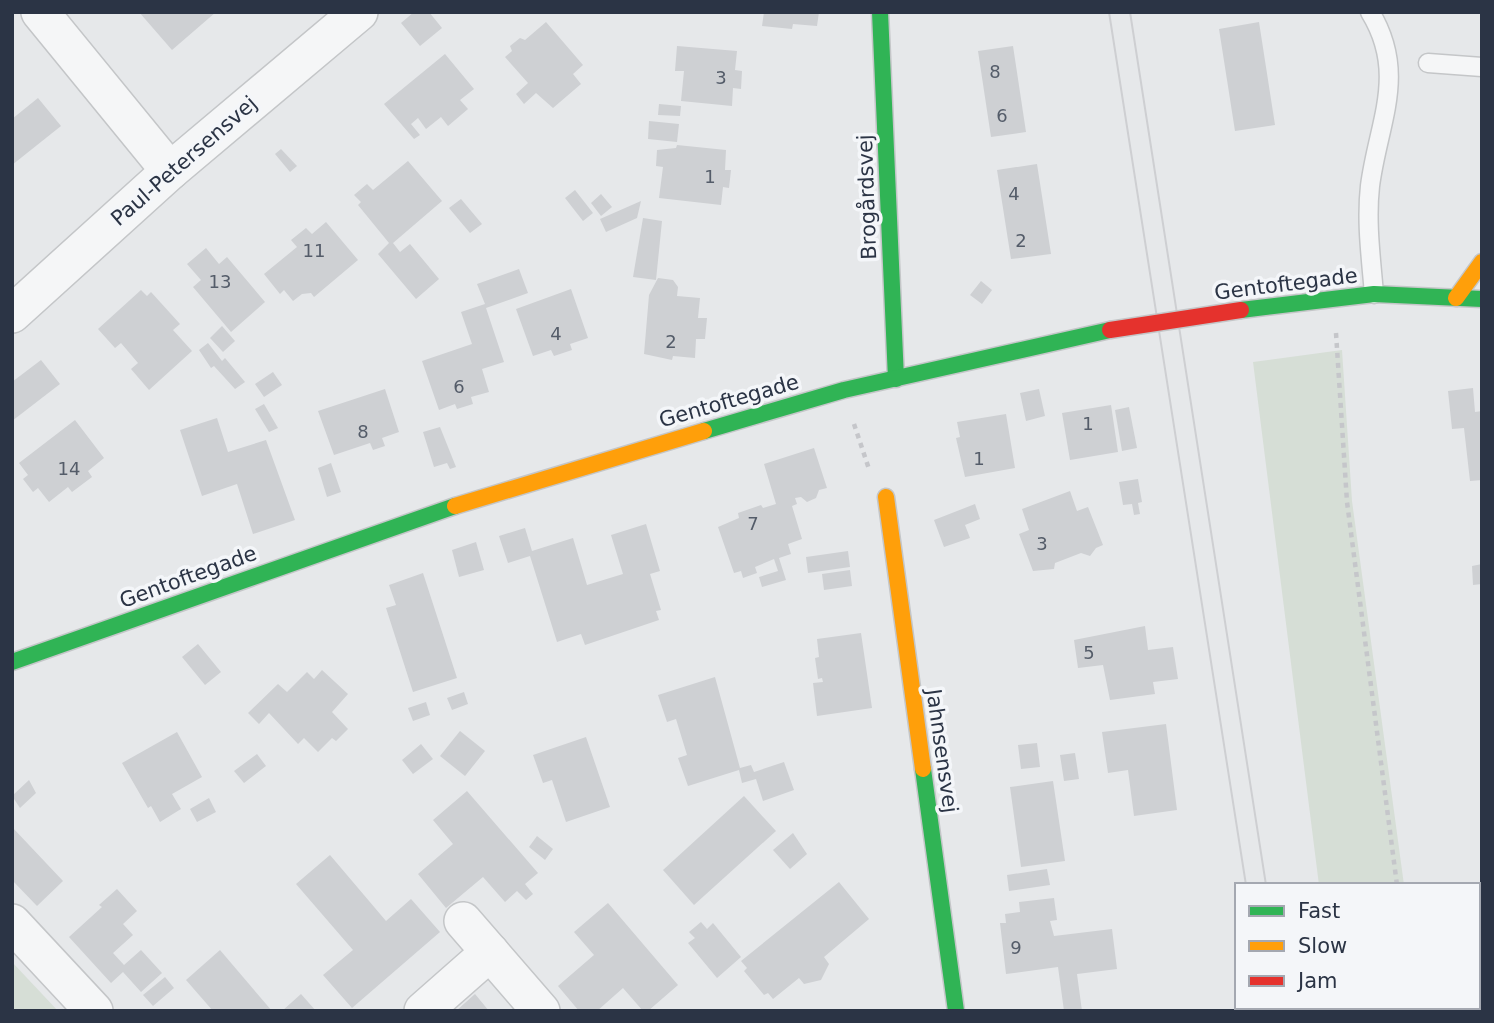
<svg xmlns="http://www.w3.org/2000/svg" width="1494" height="1023" font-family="'DejaVu Sans',sans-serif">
<rect width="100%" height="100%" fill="#e6e8ea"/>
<!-- green -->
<g fill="#d6ded6">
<path d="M1342,350L1352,501L1404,885H1319L1253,362Z"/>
<path d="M12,962L58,1011H12Z"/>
</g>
<!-- building -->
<g fill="#ced0d3">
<path d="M139,12H216L172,50Z"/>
<path d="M414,12H429L442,28L420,46L401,23Z"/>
<path d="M764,12H819L817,26L793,24L792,29L762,26Z"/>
<path d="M546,22L583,65L573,74L581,84L553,108L536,93L524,104L516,94L528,83L505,57L512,51L510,46L520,38L525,40Z"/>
<path d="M1259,22L1275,125L1235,131L1219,29Z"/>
<path d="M677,46L737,51L735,70L742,71L741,89L733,88L732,106L681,101L684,71H675Z"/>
<path d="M1013,46L1026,132L991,137L978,51Z"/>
<path d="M445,54L474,89L460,100L468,109L448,126L441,117L426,129L418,118L411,124L420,135L414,139L384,104Z"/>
<path d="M38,98L61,126L12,165V119Z"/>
<path d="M659,104L681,106L680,116L658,115Z"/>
<path d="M649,121L679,124L677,142L648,139Z"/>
<path d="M677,145L726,150L725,170H731L729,188L723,187L721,205L659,198L663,167L656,166L657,150L676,148Z"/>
<path d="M281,149L297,166L290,172L275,154Z"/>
<path d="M408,161L442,201L393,243L400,252L410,244L439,279L416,299L378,254L389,243L358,205L361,202L354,195L367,184L373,190Z"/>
<path d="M1037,164L1051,254L1011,259L997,170Z"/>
<path d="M575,190L593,213L583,221L565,198Z"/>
<path d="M601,194L612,207L601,216L591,203Z"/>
<path d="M461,199L482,224L470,233L449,208Z"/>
<path d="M641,201L637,218L606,232L600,219Z"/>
<path d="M643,218L662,221L656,280L633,277Z"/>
<path d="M326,222L358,260L314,297L311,293L302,294L293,301L284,290L280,294L264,274L297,247L291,240L306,228L312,234Z"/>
<path d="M206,248L219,264L227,257L265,302L231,332L193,287L201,280L187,264Z"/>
<path d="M519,269L528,293L486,308L504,362L482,369L489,392L471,397L473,404L457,409L455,404L439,410L422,361L472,344L461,312L485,304L477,284Z"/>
<path d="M658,278L673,280L678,287L677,296L700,298L698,318H707L705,339H696L695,358L673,356L672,360L644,354L649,295Z"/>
<path d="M981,281L992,290L982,304L970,295Z"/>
<path d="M571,289L588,338L570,344L572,350L554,356L551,350L533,356L516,309Z"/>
<path d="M141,290L147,296L151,292L180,324L173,330L192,351L149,390L131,369L138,363L121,343L115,348L98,329Z"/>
<path d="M222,326L235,341L223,352L210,338Z"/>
<path d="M208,343L222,361L225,358L245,382L235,389L214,366L211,368L199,350Z"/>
<path d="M41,360L60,384L12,421V382Z"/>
<path d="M273,372L282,385L264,397L255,384Z"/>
<path d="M1473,388L1475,412L1482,411V480L1470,481L1464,428L1452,429L1448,391Z"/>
<path d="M385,389L399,432L382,438L385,446L373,450L370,443L334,455L318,411Z"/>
<path d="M1039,389L1045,416L1026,421L1020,393Z"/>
<path d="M264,404L278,428L269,432L255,409Z"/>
<path d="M1111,405L1118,452L1070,460L1062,413Z"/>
<path d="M1129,407L1137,448L1122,451L1115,410Z"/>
<path d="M1006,414L1015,468L965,477L956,438L960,437L957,422Z"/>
<path d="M217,418L228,452L266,440L295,520L253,534L237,484L202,496L180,430Z"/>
<path d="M75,420L104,458L88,471L92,477L72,492L68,487L49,502L38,488L33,492L23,479L28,475L19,463Z"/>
<path d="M440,427L456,467L450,469L447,463L434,467L423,432Z"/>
<path d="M814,448L827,488L819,490L816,498L807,502L801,497L795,498L797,504L792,506L802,539L788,544L791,554L779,558L786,580L762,587L759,577L778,571L774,559L755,567L757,573L743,578L741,571L734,573L718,527L739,518L738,513L761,505L763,508L776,504L764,464Z"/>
<path d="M331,463L341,492L327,497L318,468Z"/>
<path d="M1138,479L1142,502L1138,503L1140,514L1134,515L1132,504L1123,505L1119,482Z"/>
<path d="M1070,491L1077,511L1088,507L1103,545L1096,548L1090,556L1081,553L1055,563L1054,569L1033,571L1019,534L1029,530L1022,509Z"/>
<path d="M975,504L980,519L965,525L970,538L944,547L934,520Z"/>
<path d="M646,524L660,571L650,574L661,610L656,611L659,620L585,645L581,634L557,642L530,556L508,563L499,536L525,528L532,551L573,538L587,585L623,574L611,535Z"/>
<path d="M476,542L484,570L459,577L452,550Z"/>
<path d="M848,551L850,567L808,573L806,557Z"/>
<path d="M1482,564V584L1473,585L1472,566Z"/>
<path d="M850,570L852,586L824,590L822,574Z"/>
<path d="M423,573L457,678L413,692L386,608L396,605L389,585Z"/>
<path d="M1145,626L1148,650L1173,647L1178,679L1153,682L1155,694L1110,700L1103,665L1078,668L1074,640Z"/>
<path d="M861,633L872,708L817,716L813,683L823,682L822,678L818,679L815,658L819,657L817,639Z"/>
<path d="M198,644L221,672L205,685L182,657Z"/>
<path d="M322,670L348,694L332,712L348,729L336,741L332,738L318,752L304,738L298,744L269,713L259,724L248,713L278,684L287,692L307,672L314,679Z"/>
<path d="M715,677L740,768L751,765L754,772L784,762L794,790L763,801L756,779L742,783L739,770L688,786L678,758L687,755L676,719L667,722L658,695Z"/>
<path d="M464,692L468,704L452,710L447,698Z"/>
<path d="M426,702L430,715L413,721L408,708Z"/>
<path d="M1166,724L1177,810L1134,816L1128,770L1108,773L1102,732Z"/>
<path d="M460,731L485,751L465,776L440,756Z"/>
<path d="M177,732L202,777L172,794L181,809L160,822L151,806L148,808L122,763Z"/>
<path d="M586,737L610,807L566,822L552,780L543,783L533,755Z"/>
<path d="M1037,743L1040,767L1021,769L1018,745Z"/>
<path d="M421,744L433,759L413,774L402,760Z"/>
<path d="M1075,753L1079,779L1064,781L1060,755Z"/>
<path d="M257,754L266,766L244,783L234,771Z"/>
<path d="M29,780L36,793L20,808L12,796Z"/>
<path d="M1053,781L1065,861L1021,867L1010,787Z"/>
<path d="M467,791L538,873L525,884L533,894L526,900L517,891L505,902L483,877L446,908L418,874L453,844L433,820Z"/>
<path d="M744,796L776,831L694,905L663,870Z"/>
<path d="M209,798L216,812L197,822L190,809Z"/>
<path d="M12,827L63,881L37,906L12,880Z"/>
<path d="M793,833L807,854L790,869L773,850Z"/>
<path d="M537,836L553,849L545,860L529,847Z"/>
<path d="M330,855L386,921L411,899L440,932L352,1008L323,975L353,950L296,884Z"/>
<path d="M1047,869L1050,885L1009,891L1007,875Z"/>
<path d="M839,882L869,919L824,957L829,964L821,980L804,984L799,978L773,999L768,993L764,995L744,971L747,968L741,961Z"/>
<path d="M117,889L137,911L123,924L133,935L113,953L124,965L141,950L162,973L141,992L123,972L111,983L69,937L102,907L99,905Z"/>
<path d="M1054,898L1057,920L1050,921L1054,936L1112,929L1117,969L1077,974L1082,1011H1064L1058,967L1006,974L1000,923H1006L1005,914L1020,912L1019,902Z"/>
<path d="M608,903L678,985L648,1011H643L623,988L597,1011H579L558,986L594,955L574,932Z"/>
<path d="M701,922L707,929L713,923L741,957L717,978L688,943L695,938L689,932Z"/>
<path d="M220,950L272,1011H213L186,980Z"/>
<path d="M165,977L174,988L153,1006L143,995Z"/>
<path d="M301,994L316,1011H282Z"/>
<path d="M475,994L489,1011H456Z"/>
</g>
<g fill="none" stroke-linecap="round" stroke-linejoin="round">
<defs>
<g id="lane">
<path d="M1370,12C1408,74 1378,123 1370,186C1366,222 1371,258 1374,294"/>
<path d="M1428,63L1482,67"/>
</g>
<g id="street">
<path d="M40,12L170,171"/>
<path d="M12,314L170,171L359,12"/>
<path d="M463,921L541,1011"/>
<path d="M12,923L94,1011"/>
<path d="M423,1011L490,952"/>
</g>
<g id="fast">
<path d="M880,12L896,379"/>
<path d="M1241,310L1374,294L1482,299"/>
<path d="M704,431L844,390L1110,330"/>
<path d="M12,662L455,506"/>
<path d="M923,769L956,1011"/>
</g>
<g id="slow">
<path d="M1456,298L1482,262"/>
<path d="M886,497L923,769"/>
<path d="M455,506L704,431"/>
</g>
</defs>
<!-- lane casing -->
<use href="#lane" stroke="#c4c6c8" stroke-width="21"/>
<!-- street casing -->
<use href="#street" stroke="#c4c6c8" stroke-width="40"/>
<!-- fast casing -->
<use href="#fast" stroke="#c4c6c8" stroke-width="19"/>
<!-- slow casing -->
<use href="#slow" stroke="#c4c6c8" stroke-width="19"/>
<!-- path -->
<g stroke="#c5c6ca" stroke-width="4.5" stroke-dasharray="5 5" stroke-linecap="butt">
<path d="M1336,333L1347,502L1397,885"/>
<path d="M854,424L869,469"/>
<path d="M1416,1007V1011"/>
</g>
<!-- lane -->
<use href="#lane" stroke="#f5f6f7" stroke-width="18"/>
<!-- street -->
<use href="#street" stroke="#f5f6f7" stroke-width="37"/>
<!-- fast -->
<use href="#fast" stroke="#30b455" stroke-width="16"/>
<!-- slow -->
<use href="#slow" stroke="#ff9f0a" stroke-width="16"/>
<!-- tram -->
<g stroke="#cecfd2" stroke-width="2">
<path d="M1109,12L1246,885"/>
<path d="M1130,12L1266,885"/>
<path d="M1264,1007L1265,1011"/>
<path d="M1285,1007V1011"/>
</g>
<defs>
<path id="jam-bridge" d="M1110,330L1241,310"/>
</defs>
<!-- jam-bridge casing -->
<use href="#jam-bridge" stroke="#c4c6c8" stroke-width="19" stroke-linecap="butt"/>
<!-- jam-bridge -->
<use href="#jam-bridge" stroke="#e5322d" stroke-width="16"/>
</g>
<g text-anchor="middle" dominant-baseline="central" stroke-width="7" stroke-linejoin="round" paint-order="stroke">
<!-- number labels -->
<g font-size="18" fill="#545c69">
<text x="995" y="71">8</text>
<text x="721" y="77">3</text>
<text x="1002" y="115">6</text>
<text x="710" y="176">1</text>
<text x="1014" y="193">4</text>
<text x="1021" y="240">2</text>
<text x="314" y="250">11</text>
<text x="220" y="281">13</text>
<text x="556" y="333">4</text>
<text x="671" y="341">2</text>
<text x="459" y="386">6</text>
<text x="1088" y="423">1</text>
<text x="363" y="431">8</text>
<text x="979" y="458">1</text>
<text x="69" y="468">14</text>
<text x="753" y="523">7</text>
<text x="1042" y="543">3</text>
<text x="1089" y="652">5</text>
<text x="1016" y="947">9</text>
</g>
<!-- street labels -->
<g font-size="21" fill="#2b3445" stroke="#f4f6f9">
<text transform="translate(184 161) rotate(-41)">Paul-Petersensvej</text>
<text transform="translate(867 197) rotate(-92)">Brogårdsvej</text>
<text transform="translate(1286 284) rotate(-7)">Gentoftegade</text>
<text transform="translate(729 401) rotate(-16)">Gentoftegade</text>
<text transform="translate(188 577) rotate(-20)">Gentoftegade</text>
<text transform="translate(942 751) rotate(82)">Jahnsensvej</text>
</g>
</g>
<!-- border -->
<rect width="1494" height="1023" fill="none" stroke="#2b3445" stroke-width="28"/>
<!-- legend -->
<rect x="1235" y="883" width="245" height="126" fill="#f4f6f9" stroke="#a4a8b1" stroke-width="2"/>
<rect x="1249" y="906" width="35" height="10" fill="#30b455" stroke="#a4a8b1" stroke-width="2"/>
<text x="1298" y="918" font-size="21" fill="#2b3445">Fast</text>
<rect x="1249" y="941" width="35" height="10" fill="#ff9f0a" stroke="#a4a8b1" stroke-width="2"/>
<text x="1298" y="953" font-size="21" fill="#2b3445">Slow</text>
<rect x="1249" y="976" width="35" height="10" fill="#e5322d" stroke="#a4a8b1" stroke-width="2"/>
<text x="1298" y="988" font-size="21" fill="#2b3445">Jam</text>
</svg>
